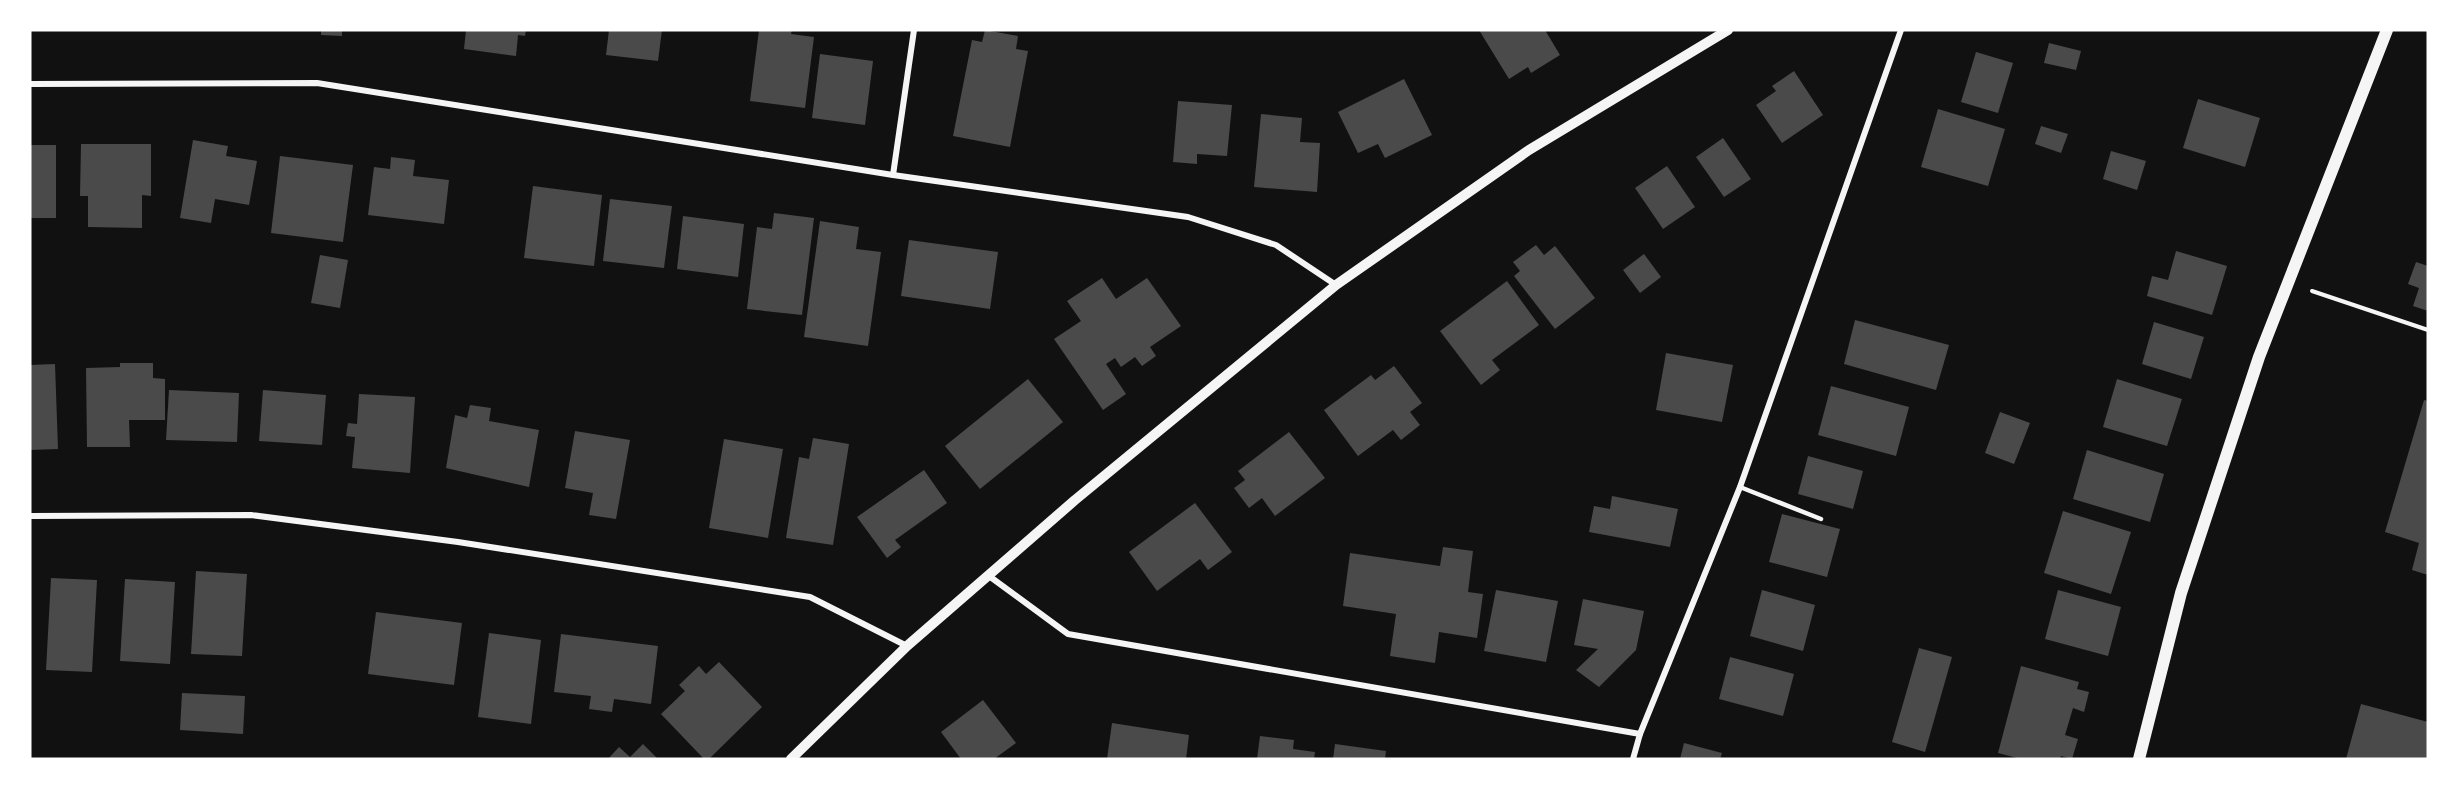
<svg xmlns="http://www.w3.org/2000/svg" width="2458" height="789" font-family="'Source Sans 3',sans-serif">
<rect width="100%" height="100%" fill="#111"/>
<!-- building -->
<g fill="#4a4a4a">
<path d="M321,30H342V36L321,35Z"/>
<path d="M466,30H526L525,36L518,35L516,56L464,49Z"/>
<path d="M609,30H662L658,61L606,55Z"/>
<path d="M759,30H792L791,34L814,37L805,108L750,101Z"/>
<path d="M985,30L1018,36L1016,49L1028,51L1010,147L953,136L972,40L982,42Z"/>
<path d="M1479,30H1545L1560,55L1531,73L1528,67L1509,79Z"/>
<path d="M2049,43L2081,51L2076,70L2044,63Z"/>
<path d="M1976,52L2013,63L1998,113L1961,102Z"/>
<path d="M820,54L873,61L865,125L812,118Z"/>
<path d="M1794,71L1823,115L1782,143L1756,105L1776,91L1772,86Z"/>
<path d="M1404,79L1432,135L1385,158L1378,144L1358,153L1338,112Z"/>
<path d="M2198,99L2260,118L2245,167L2183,148Z"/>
<path d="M1178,101L1232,105L1227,156L1197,154V164L1173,162Z"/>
<path d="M1938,109L2005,129L1988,186L1921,167Z"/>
<path d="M1261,114L1302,118L1300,142L1320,143L1317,192L1254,187Z"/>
<path d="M2041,126L2068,134L2061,153L2035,144Z"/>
<path d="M1723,138L1751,179L1724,197L1696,157Z"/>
<path d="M193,140L228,146L226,156L257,161L249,205L215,199L211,223L180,218Z"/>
<path d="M81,144H151V196L142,195V228L88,227V196H80Z"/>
<rect x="30" y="145" width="26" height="73"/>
<path d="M2111,151L2146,161L2137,190L2103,179Z"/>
<path d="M280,156L353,165L343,242L271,233Z"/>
<path d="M391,157L415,160L413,176L449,180L444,224L368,215L374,167L390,169Z"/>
<path d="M1667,166L1695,207L1663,229L1635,188Z"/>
<path d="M533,186L602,195L594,266L524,258Z"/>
<path d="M610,199L672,206L664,268L603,261Z"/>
<path d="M774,213L814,218L802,315L747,309L757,227L772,229Z"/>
<path d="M683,216L744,224L738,277L677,269Z"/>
<path d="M820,221L859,227L856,249L881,252L868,346L804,337Z"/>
<path d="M909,240L998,252L990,309L901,296Z"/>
<path d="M1536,245L1544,255L1555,246L1595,298L1555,329L1514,276L1520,271L1513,262Z"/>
<path d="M2176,251L2227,266L2212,315L2147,296L2152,276L2168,280Z"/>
<path d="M1644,254L1661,277L1640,293L1623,270Z"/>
<path d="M320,255L348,260L340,308L311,303Z"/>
<path d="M2416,262L2428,266V311L2413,306L2419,288L2408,284Z"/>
<path d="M1102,278L1116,299L1147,278L1181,326L1150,347L1156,356L1142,366L1135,357L1121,367L1115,358L1106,364L1126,394L1103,410L1054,339L1081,321L1067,301Z"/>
<path d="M1507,281L1539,325L1492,360L1500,370L1481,385L1440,331Z"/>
<path d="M1855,320L1949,345L1936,390L1844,364Z"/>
<path d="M2154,322L2204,337L2191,379L2142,364Z"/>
<path d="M1666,353L1733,365L1722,422L1656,410Z"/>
<path d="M120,363H153V378L165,379V420H129L130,447H87L86,368L120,367Z"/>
<path d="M55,364L58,449L30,450V365Z"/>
<path d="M1394,366L1422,403L1410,412L1420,425L1401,440L1393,430L1358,456L1324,410L1371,375L1375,380Z"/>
<path d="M1028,379L1063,422L980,489L945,446Z"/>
<path d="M2117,379L2182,399L2167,446L2103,427Z"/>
<path d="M1831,386L1909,407L1896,456L1818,435Z"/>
<path d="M169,390L239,393L237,442L166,440Z"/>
<path d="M263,390L326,395L322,445L259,441Z"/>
<path d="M359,394L415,397L410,473L352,468L355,437L346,436L348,423L357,424Z"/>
<path d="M2424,400L2428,401V575L2412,570L2419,543L2385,532Z"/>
<path d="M470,405L491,408L489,421L539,430L529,487L446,468L455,415L467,418Z"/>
<path d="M2000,412L2030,423L2014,464L1985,453Z"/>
<path d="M575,431L630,440L616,519L589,515L593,493L565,488Z"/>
<path d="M1289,432L1325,478L1275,516L1262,498L1249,508L1234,488L1245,480L1238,471Z"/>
<path d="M813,438L849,444L833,545L786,538L799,457L809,459Z"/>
<path d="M724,439L783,449L768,538L709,528Z"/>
<path d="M2087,450L2164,474L2150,522L2073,499Z"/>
<path d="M1808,456L1863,471L1853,509L1798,494Z"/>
<path d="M924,470L947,503L895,540L901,547L887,558L857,517Z"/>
<path d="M1612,496L1678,509L1670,547L1589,532L1594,506L1610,509Z"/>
<path d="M1195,503L1232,552L1208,570L1200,559L1157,591L1129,552Z"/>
<path d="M2063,511L2131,532L2111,594L2044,573Z"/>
<path d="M1782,514L1840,529L1827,577L1769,562Z"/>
<path d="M1443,547L1473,551L1468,592L1483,594L1477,638L1439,632L1435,663L1390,656L1396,614L1343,606L1350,553L1440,566Z"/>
<path d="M196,571L247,574L242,656L191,654Z"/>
<path d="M51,578L97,580L92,672L46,670Z"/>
<path d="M125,579L175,582L170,664L120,661Z"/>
<path d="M1496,590L1558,601L1546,662L1484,651Z"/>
<path d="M1762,590L1815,605L1803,651L1750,636Z"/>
<path d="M2058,590L2121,607L2108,656L2045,639Z"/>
<path d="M1583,599L1644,611L1636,650L1599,687L1576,670L1598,649L1574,645Z"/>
<path d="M376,612L462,623L454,685L368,674Z"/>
<path d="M489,633L541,640L531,724L478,717Z"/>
<path d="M561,634L658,646L651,704L614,699L612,712L589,709L591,696L554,692Z"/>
<path d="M1919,648L1952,657L1925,752L1892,742Z"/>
<path d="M1730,657L1794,674L1783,716L1719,699Z"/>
<path d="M719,662L762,707L709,759H704L661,714L685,691L679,685L699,666L706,674Z"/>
<path d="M2021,666L2079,682L2077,689L2089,692L2084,712L2073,708L2065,735L2078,739L2072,759L2061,756L2060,759H2021L1998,753Z"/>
<path d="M182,693L245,696L243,734L180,730Z"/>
<path d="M983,700L1016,743L994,759H961L941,732Z"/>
<path d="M2361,704L2428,722V759H2346Z"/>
<path d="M1112,723L1189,735L1186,759H1107Z"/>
<path d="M1260,736L1294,740L1293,749L1315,752L1314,759H1257Z"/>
<path d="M1684,743L1722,753L1720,759H1680Z"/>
<path d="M643,744L658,759H608L619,747L630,757Z"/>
<path d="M1335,744L1386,751L1385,759H1333Z"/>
</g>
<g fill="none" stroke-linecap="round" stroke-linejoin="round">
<!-- path -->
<path stroke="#f5f5f5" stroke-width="4" d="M2312,291L2428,330"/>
<!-- service -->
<path stroke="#f5f5f5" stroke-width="4.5" d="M1740,487L1821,519"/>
<!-- minor -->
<g stroke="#f5f5f5" stroke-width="6">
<path d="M30,84L317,83L893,175L1188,217L1276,245L1336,285"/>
<path d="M893,175L914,30"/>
<path d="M30,516L251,515L458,542L810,597L907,646"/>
<path d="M989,576L1068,634L1640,734"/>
<path d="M1633,759L1640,734L1740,487L1901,30"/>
</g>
<!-- tertiary -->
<path stroke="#f5f5f5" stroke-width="10" d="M791,759L907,646L1075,500L1336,285L1529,150L1728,30"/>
<!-- secondary -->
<path stroke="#f5f5f5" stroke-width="12" d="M2139,759L2181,593L2259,357L2387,30"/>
</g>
<!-- border -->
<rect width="2458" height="789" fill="none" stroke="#ffffff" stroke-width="63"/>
</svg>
